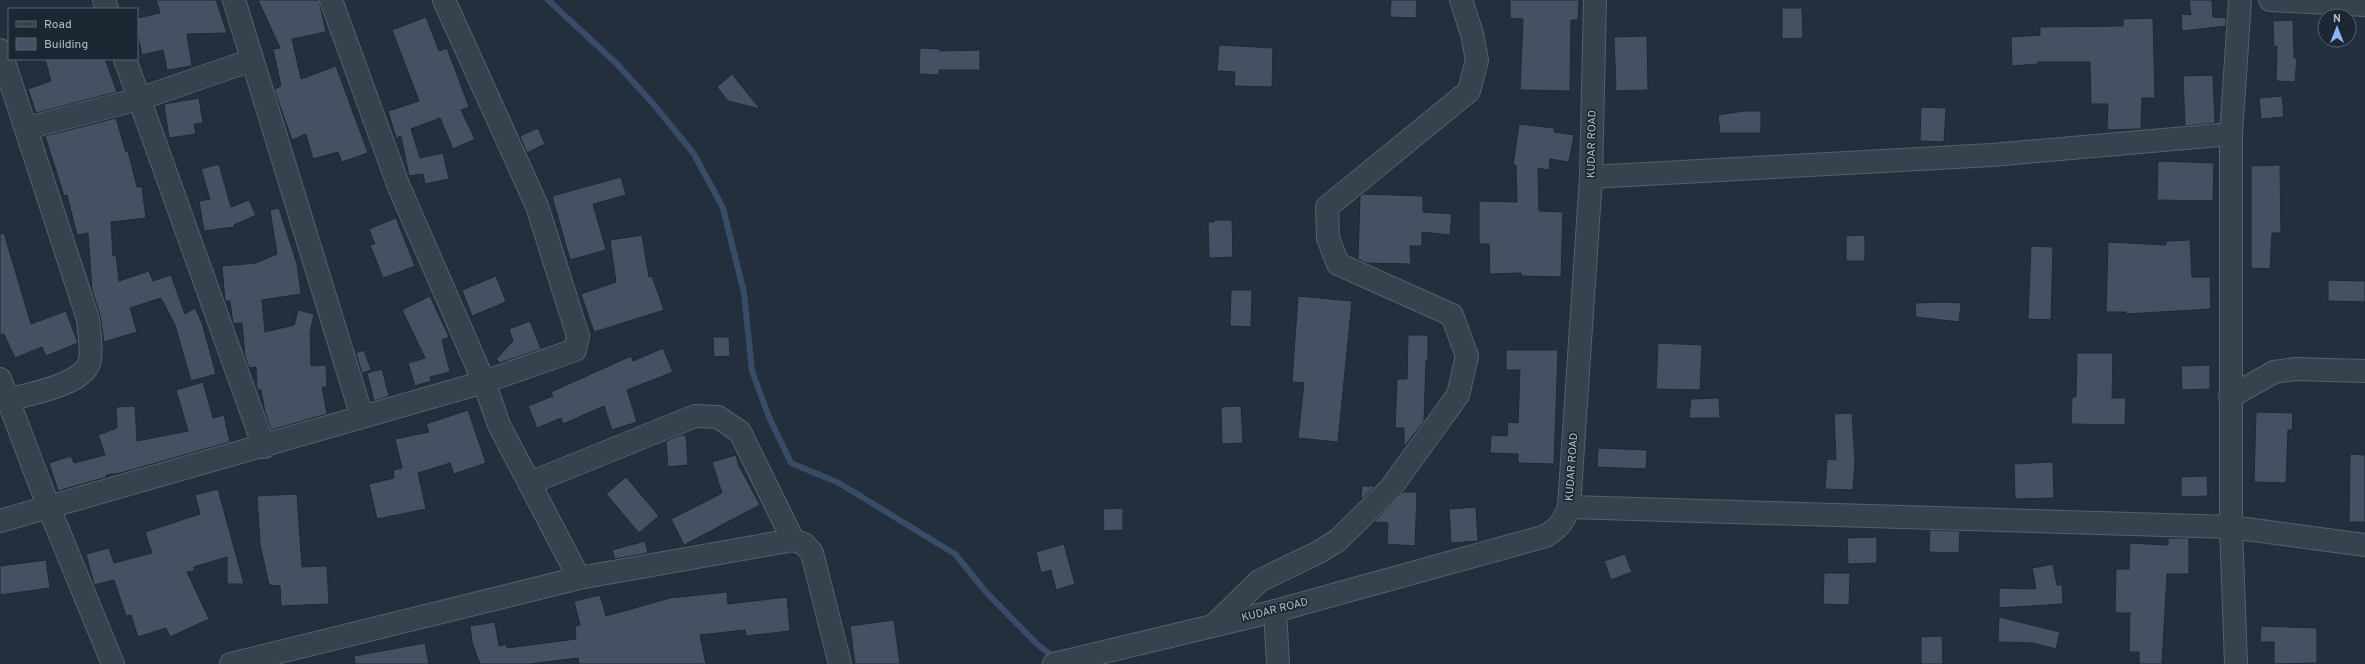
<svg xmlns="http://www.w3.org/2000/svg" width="2365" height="664" font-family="Overpass,sans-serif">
<rect width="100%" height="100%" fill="#242f3e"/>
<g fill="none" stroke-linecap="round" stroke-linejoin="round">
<!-- stream -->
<path stroke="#394c67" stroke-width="6" d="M548,0L617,64L655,106L694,154L723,208L744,293L752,371L769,417L791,463L839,483L955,554L986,592L1037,644L1055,658"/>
</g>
<!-- building -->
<g fill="#455162" stroke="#1f2835">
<path d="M156,0H216L227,33L187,34L192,66L167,70L163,50L142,55L137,31V18L160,13Z"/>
<path d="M258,0H319L326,32L292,39L301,79L336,66L368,153L342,162L338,152L313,159L306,134L292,140L274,89L281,86L273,49L280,48Z"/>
<path d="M1391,0H1417L1416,18L1390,17Z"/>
<path d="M1510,0H1579L1578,20H1571L1570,91L1520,90L1523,19L1510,18Z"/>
<path d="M2189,0H2212L2213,17L2226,18V26L2182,31L2181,14L2191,15Z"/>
<path d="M1782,8H1802L1803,38L1782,39Z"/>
<path d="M426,17L439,51L447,48L469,107L461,110L475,139L453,149L440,118L411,129L420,158L443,153L449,179L425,184L423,174L409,176L401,136L396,138L388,111L419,101L392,30Z"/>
<path d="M2153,18L2155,98H2142L2141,129L2107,130L2108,104H2091L2090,62H2038L2039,64L2012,66L2011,37L2040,35V27L2123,26V19Z"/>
<path d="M2293,20L2294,58H2297L2295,82L2276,81L2277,46L2274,47L2273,21Z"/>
<path d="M1647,36L1648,90L1616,91L1614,37Z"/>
<path d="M1219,45L1273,48L1272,87L1234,86L1235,72L1217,71Z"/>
<path d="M920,48L940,49V51L980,50V70H939V75L919,74Z"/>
<path d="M45,59H105L117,92L36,113L28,89L51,81Z"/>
<path d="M732,74L760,109L728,101L717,87Z"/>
<path d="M2213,75L2215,123L2185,126L2183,76Z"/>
<path d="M2282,96L2284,117L2261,119L2259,98Z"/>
<path d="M199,98L203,123L194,124L196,134L169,138L164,104Z"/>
<path d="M1921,107L1946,108L1944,142L1920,141Z"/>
<path d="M1744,111H1761V133H1720L1718,115Z"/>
<path d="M116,118L126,152L128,151L137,187H142L146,218L111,222L113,256L116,255L119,281L149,271L153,281L171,275L185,314L195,308L202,323L216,374L191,381L175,325L161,298L130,308L137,332L104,342L100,315L92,290L88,233L77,235L67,195L64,196L45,136Z"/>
<path d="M1519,124L1554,128V132L1574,135L1569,162L1550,159L1549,170L1538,168L1539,211L1563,212L1561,277L1521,276V273L1490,274L1489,244H1479V201L1517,202L1516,165H1513Z"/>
<path d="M538,128L545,144L527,153L520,136Z"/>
<path d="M2158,161L2214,163L2213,201L2157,200Z"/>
<path d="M219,164L231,207L249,200L256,215L234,225V227L204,231L199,201L210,199L201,169Z"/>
<path d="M2280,165L2281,233H2272L2270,269L2251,268V166Z"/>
<path d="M621,177L626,195L593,204L606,250L570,260L552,196Z"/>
<path d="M1363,194L1423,196V212L1452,214L1450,235L1422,232V246H1410L1411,264L1366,263L1358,259L1360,196Z"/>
<path d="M279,208L297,264L301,294L262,300L265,332L294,325L298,310L314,314L310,333L311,366L326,365L327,387H322L327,414L271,430L265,412L261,390H257L256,367L249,368L245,356L242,323L233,324L230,301H225L222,266L256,263L277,254L270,210Z"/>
<path d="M396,218L415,266L383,278L370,245L375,244L369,229Z"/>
<path d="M1214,220H1232L1233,257L1209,258L1208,222H1214Z"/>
<path d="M4,233L31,324L66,311L78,343L46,356L42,347L15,358L4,334L0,335V234Z"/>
<path d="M642,235L649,277L652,276L664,310L594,332L581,294L616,282L610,240Z"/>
<path d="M1865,235V261H1846V236Z"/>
<path d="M2190,240L2192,277H2210L2211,309L2126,314V312H2106L2108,242L2166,245V241Z"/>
<path d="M2031,246L2053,247L2051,320L2028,319Z"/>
<path d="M496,276L506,302L472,316L462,290Z"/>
<path d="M2328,280L2365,281V302L2328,301Z"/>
<path d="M1231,290H1252L1251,327L1230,326Z"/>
<path d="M430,296L449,337L442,340L450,372L430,377L431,381L415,386L408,363L425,358L402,310Z"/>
<path d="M1298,296L1352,301L1338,442L1298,438L1304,383L1292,382Z"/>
<path d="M1947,302L1961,303L1959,322L1916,317L1915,303Z"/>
<path d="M530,321L541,349L500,363L496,359L513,341L509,329Z"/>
<path d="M1408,335H1428V360H1426L1424,421L1404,447V428H1395L1397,379H1407Z"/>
<path d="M713,337H729L730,356L714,357Z"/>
<path d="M1658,343L1702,345L1700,390L1656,389Z"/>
<path d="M663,348L673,372L627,390L637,422L612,430L604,406L563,424L561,418L537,428L528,406L553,396L551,392L631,356L633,361Z"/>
<path d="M364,350L371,370L362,373L356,353Z"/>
<path d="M1506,350H1558L1554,464L1518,463V454L1490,453L1491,435L1507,436L1508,422L1518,423L1520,370H1506Z"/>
<path d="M2077,353H2113L2112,398H2126L2125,425L2071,424L2072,397H2076Z"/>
<path d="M2210,365V389L2182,390L2181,366Z"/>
<path d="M382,369L389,396L374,401L367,373Z"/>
<path d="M203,382L213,418L224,415L230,442L121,473L106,475L107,477L58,491L49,463L71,456L74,463L105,455L98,435L117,428L116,407L135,406L137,441L188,431L176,390Z"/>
<path d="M1719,398L1720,418H1689L1691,399Z"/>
<path d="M1241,406L1243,443L1222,444L1221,407Z"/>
<path d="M468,410L486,463L454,474L450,463L418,473L426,509L377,519L369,484L394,478L393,470L402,468L395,439L429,432L426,424Z"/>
<path d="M2256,412L2293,413L2292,430H2288L2286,483L2254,482Z"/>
<path d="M1852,413L1855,463L1853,490L1825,489L1827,459L1836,460L1834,414Z"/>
<path d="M681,435H686L688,465L668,467L666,441Z"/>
<path d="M1598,448L1647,450L1646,469L1597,467Z"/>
<path d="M2350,454L2365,455V522H2349Z"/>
<path d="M736,455L739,466L760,505L684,545L671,519L722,493L712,462Z"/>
<path d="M2053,462L2054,498L2015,499L2014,464Z"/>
<path d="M2207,476L2208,496L2181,497V477Z"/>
<path d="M626,477L659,516L639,533L606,494Z"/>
<path d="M1362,486H1375L1361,500Z"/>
<path d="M218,489L244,584H227V557L194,567V571L187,572L209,619L170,637L166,628L138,637L131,615L126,616L114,580L94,585L86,554L109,548L114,563L152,553L145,532L200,514L195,495Z"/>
<path d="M1403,492H1417L1415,546L1387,544L1388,523L1374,522Z"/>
<path d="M297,494L302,567L327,566L329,604L281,606L280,586L269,585L260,544L257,496Z"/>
<path d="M1476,507L1478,541L1451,543L1449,509Z"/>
<path d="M1123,508V530L1104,531L1103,509Z"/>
<path d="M1930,530L1960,531L1959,553L1929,552Z"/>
<path d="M1877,537V563L1848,564L1847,538Z"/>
<path d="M2168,538H2189V574H2167L2162,664H2139V652H2129L2130,613H2115L2116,569H2129L2130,543L2168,545Z"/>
<path d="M645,541L648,553L615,559L612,550Z"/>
<path d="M1064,544L1075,584L1056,590L1051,570L1041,573L1036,552Z"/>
<path d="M1625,554L1632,572L1611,580L1604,561Z"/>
<path d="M46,560L50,588L0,595V566Z"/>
<path d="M2053,564L2057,585H2062L2063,604L1999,608V588L2036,589L2032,568Z"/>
<path d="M1824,573H1850L1849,605L1823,604Z"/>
<path d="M727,592L728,604L787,597L790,631L746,636L745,630L700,635L706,664H579L578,658L530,664H480L472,642L470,626L495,622L499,646L506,644L507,648L576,639L575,626L580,625L574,601L600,595L606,616L670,598Z"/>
<path d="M1999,617L2060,632L2056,649L2033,643L1998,642Z"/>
<path d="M894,620L900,664H855L850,626Z"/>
<path d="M2261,626L2317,628V663L2274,664V642H2260Z"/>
<path d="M1942,636L1943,664H1921V637Z"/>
<path d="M425,643L429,664H355L354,656Z"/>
</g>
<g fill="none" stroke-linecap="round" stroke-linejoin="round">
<defs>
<g id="minor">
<path d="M104,0L107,9"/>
<path d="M234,0L362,417"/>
<path d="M331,0L399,187L484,382L499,425L579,578"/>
<path d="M2270,0L2365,5"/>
<path d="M0,50L88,319C89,332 92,346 90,359C87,385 30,393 9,400"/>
<path d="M125,59L264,447"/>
<path d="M27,128L139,99L252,60"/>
<path d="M1591,177L1992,155L2231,134"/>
<path d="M0,379L49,508L113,664"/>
<path d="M2230,397L2274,372L2295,369L2365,371"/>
<path d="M530,483L695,416L718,417L740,432L793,540"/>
<path d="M1569,507L2231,527L2365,545"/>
<path d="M0,521L484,382L575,350L578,336L537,206L444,0"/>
<path d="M1275,611L1278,664"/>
<path d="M1215,624L1259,581L1319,552L1338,540L1390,489L1458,395L1467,356L1452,315L1338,264L1328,238L1327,207L1469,91L1477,60L1472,34L1461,0"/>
<path d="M231,664L579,578L793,540L804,544L812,553L840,664"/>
<path d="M1054,664L1275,611L1546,536C1558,528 1564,522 1569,507L1591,177L1595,0"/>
<path d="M2236,664L2231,527V134L2240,0"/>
</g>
</defs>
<!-- minor casing -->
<use href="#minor" stroke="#565f6c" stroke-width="24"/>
<!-- minor -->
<use href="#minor" stroke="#38414e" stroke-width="22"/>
</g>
<g text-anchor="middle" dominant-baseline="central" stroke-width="3.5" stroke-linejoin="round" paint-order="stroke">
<!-- street labels -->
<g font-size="11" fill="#b4bcc9" stroke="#1d2633">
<text transform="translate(1592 144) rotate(-89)">KUDAR ROAD</text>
<text transform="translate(1572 467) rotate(-86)">KUDAR ROAD</text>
<text transform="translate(1275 610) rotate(-14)">KUDAR ROAD</text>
</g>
</g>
<!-- legend -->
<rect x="8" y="8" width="130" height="52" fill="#1d2633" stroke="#59626f"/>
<rect x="16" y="21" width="20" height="6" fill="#38414e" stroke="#59626f"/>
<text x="44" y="28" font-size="12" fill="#b4bcc9">Road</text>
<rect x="16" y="38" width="20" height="12" fill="#455162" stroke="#59626f"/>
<text x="44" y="48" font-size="12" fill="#b4bcc9">Building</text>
<!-- north arrow -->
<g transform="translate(2337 28)"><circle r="19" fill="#1d2633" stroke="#59626f"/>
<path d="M0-3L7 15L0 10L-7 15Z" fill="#8ab4f8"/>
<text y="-6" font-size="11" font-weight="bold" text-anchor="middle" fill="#b4bcc9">N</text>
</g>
</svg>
